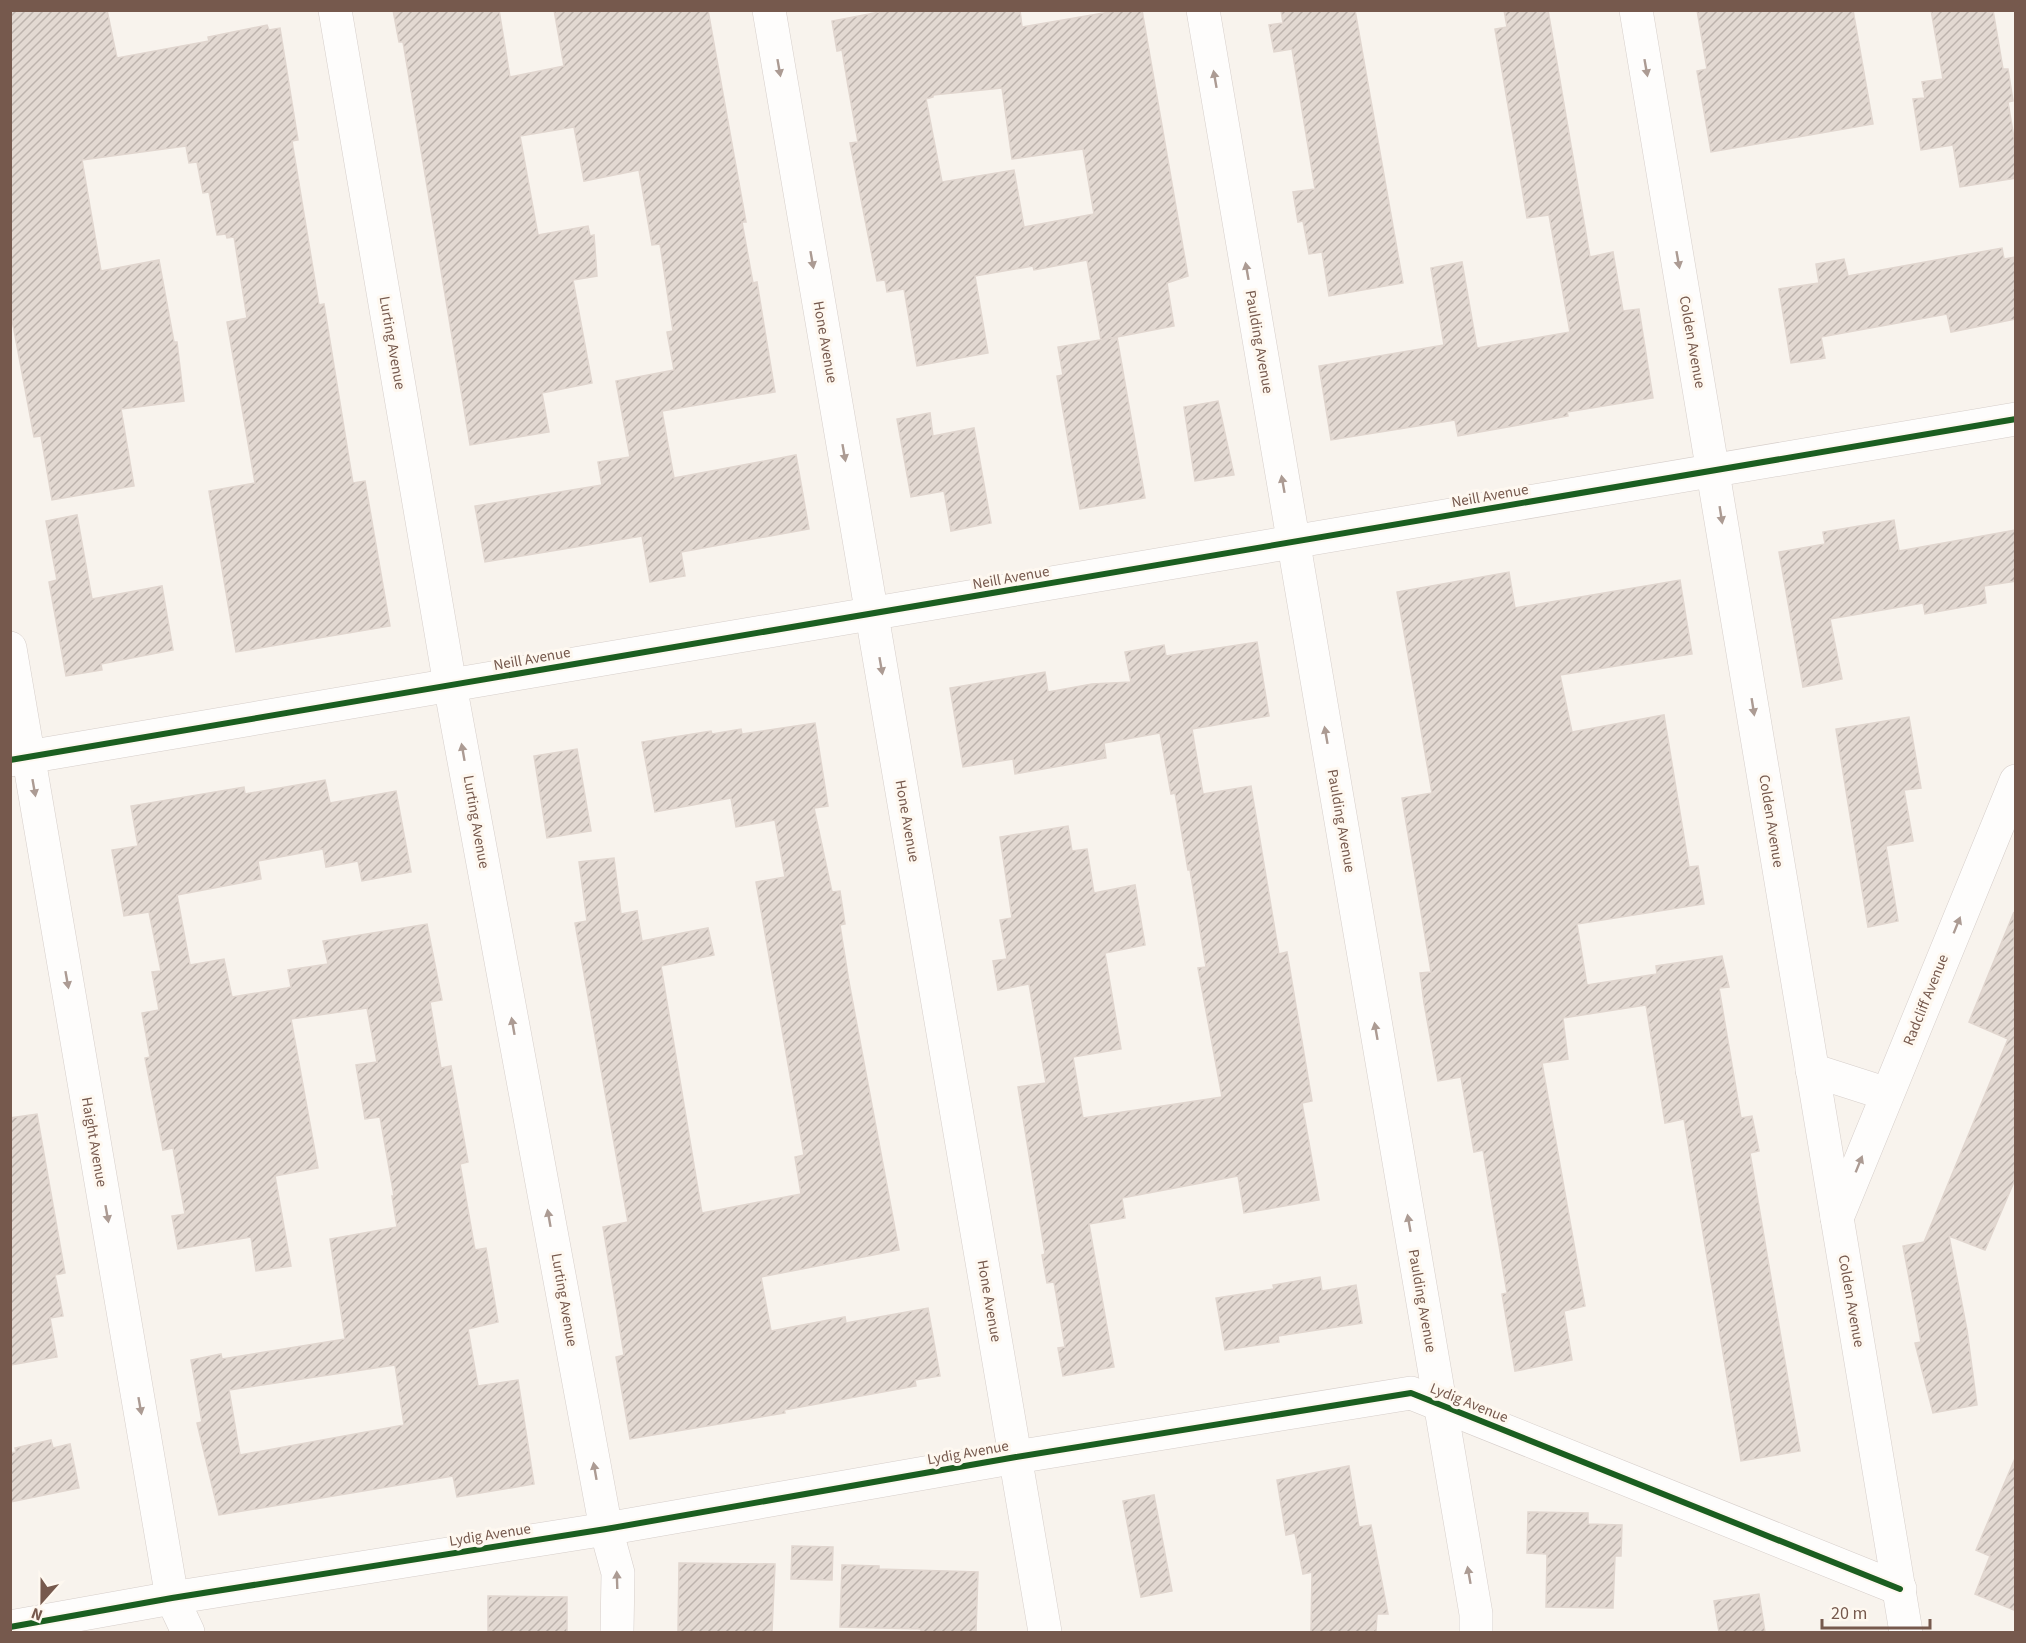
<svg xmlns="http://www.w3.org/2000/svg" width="2026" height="1643" font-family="'Source Sans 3',sans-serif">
<defs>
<pattern id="building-hatch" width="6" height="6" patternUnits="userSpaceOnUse" patternTransform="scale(1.5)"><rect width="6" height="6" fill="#e3d9d2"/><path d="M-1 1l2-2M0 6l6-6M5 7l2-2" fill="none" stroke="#bdb3ad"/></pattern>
</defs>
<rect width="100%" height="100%" fill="#f8f3ed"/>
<!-- building -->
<g fill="url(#building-hatch)" stroke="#e1d6cf" stroke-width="1.5" fill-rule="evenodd">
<path d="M10,10H107L117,58L209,41L208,37L267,25L269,30L280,28L298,140L292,141L319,305L324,304L353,483L365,481L390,626L236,652L209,491L255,483L227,322L247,318L234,237L227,238L226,234L217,235L209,192L203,193L197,162L189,163L186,146L82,160L101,271L159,260L174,342H177L184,401L121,409L134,486L52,500L41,436L34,437L10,309Z"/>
<path d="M393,10H499L510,77L564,66L554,10H708L746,222H742L753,283L757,282L775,392L662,411L674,478L796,455L809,529L681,552L685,576L650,582L642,536L485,562L475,506L602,485L598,462L630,457L616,381L674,370L667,332L673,331L660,244L652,245L639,170L584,181L574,127L520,136L538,235L588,226L590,236L594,235L597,276L573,280L592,383L542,393L549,432L470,445L403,42H399Z"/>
<path d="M890,10H1020L1022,27L1121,10H1142L1188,276L1167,283L1174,326L1101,340L1087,260L1034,270L1033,266L975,276L988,353L917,366L904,289L887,292L885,280L877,281L850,143L858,142L848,86L842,50L837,51L832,21ZM1002,88L1012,159L1083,149L1094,214L1024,227L1014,170L942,182L926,99L933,97V95Z"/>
<path d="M1281,10H1355L1403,283L1329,296L1322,252L1309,254L1303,221L1298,222L1293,192L1315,189L1292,49L1274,52L1269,25L1283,23Z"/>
<path d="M1504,10H1548L1590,257L1613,252L1623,311L1639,309L1653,398L1567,412L1568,416L1458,436L1455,420L1331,440L1319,366L1444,345L1431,268L1462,262L1477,348L1570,332L1549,215L1527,218L1495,29L1507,27Z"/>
<path d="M1697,10H1853L1873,124L1711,152L1697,71L1707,69Z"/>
<path d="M1931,10H1993L2003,69H2008L2013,101L2008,102L2016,150V178L1960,187L1953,145L1921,150L1913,99L1925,98L1922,82L1943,79Z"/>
<path d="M2002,248L2004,259L2016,257V319L1951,332L1947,314L1821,337L1825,358L1791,363L1779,289L1819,283L1816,264L1844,259L1848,276Z"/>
<path d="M1117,337L1145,498L1080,509L1057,376L1063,375L1058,347Z"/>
<path d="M1218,401L1234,475L1195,481L1184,407Z"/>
<path d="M930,413L933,436L974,428L991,523L951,531L944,491L911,497L897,419Z"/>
<path d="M77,515L92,599L162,586L173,650L101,664L102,670L66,676L49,582L57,580L46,521Z"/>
<path d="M1894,520L1899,551L2016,530V581L1984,586L1986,603L1925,614L1923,603L1830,619L1842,679L1803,687L1779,552L1825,544L1823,532Z"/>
<path d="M1509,572L1515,608L1680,580L1692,654L1560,675L1572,732L1664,715L1689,867L1698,866L1704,904L1577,924L1587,985L1657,974L1656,966L1722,956L1729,987L1719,988L1741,1118L1752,1116L1759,1151L1750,1153L1800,1451L1741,1461L1684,1119L1665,1123L1646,1005L1563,1018L1568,1059L1542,1063L1585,1306L1564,1311L1572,1360L1515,1371L1502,1294L1507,1293L1483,1150L1474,1152L1461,1077L1438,1081L1424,1003L1420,973L1431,972L1402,798L1432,793L1397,592Z"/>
<path d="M1257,642L1269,716L1192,729L1203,794L1251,786L1279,954L1287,952L1312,1101L1302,1103L1319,1200L1244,1213L1238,1176L1122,1198L1125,1218L1089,1224L1114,1367L1063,1376L1058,1348L1065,1347L1054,1282L1047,1283L1042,1255L1045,1254L1018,1087L1046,1083L1029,984L998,990L993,961L1007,959L1000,920L1012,918L1000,837L1068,826L1072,851L1087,849L1094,893L1135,885L1145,945L1105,953L1121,1049L1073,1057L1083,1118L1222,1097L1198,968L1206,967L1190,870H1188L1175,793L1171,794L1160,733L1104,743L1106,758L1015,774L1013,759L963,767L950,688L1045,672L1048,692L1092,684L1131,682L1125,652L1164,645L1166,656Z"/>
<path d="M1909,717L1921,788L1904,790L1913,841L1886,846L1898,921L1868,927L1836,729Z"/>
<path d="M815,723L828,806L814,808L832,892L840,891L845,924L840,925L849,982L899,1250L761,1277L771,1331L845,1317L846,1323L928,1308L940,1376L915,1380L916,1386L784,1410L785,1413L630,1439L616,1357L624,1355L603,1227L628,1222L575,923L587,921L579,862L614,858L621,914L637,911L642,941L708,928L714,955L661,966L702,1213L801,1194L795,1157L804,1155L756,882L785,877L775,820L736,827L731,798L655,812L642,742L711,731L712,734L741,729L742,734Z"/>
<path d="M577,749L591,831L547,838L534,756Z"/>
<path d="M325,780L330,803L396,791L411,872L362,881L358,861L326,867L323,849L258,861L261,879L177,895L190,965L224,959L232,997L287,988L291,987L288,970L328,964L323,941L427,924L442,1000L430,1002L441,1068L451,1066L468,1162L460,1164L475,1250L486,1248L498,1322L468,1329L478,1386L518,1380L534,1484L457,1497L453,1476L219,1515L197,1423L202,1422L191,1360L221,1354L222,1359L345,1339L330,1239L397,1227L392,1196H394L380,1117L365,1119L356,1065L377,1062L367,1008L291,1019L318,1168L275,1176L291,1266L256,1271L251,1237L178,1249L172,1216L185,1214L173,1148L163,1150L145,1058L150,1057L142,1013L159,1010L152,972L161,971L149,912L124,916L112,850L138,846L131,806L244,787L245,794ZM395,1365L404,1425L240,1455L229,1390Z"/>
<path d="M2014,912L2016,1177L1985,1250L1949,1236L1967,1330L1977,1405L1933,1413L1915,1343L1921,1342L1903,1246L1924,1242L2008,1039L1969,1022Z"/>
<path d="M37,1114L65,1273L55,1275L63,1316L50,1318L57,1357L10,1365V1118Z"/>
<path d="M1320,1277L1322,1291L1356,1285L1362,1323L1278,1336L1279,1342L1225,1350L1216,1298L1274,1289L1273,1285Z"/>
<path d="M51,1440L53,1448L70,1444L79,1488L10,1502V1453L16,1452L15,1448Z"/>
<path d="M2016,1456V1611L1975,1594L1990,1556L1976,1550Z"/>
<path d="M1349,1466L1359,1527L1371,1525L1388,1614H1377L1376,1632H1311L1312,1572L1303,1574L1295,1533L1286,1535L1277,1480Z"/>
<path d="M1154,1495L1172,1591L1141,1597L1123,1501Z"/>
<path d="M1528,1512L1588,1513V1524L1622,1525L1621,1556H1615L1613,1608L1546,1607L1547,1554L1527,1553Z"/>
<path d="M792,1546L833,1547L832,1580L791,1579Z"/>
<path d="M679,1563L775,1564L772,1632H678Z"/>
<path d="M842,1565L879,1566V1569L978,1572L976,1632H921V1629L840,1627Z"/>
<path d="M1759,1594L1765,1632H1719L1714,1601Z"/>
<path d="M488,1596L567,1597V1632H488Z"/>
</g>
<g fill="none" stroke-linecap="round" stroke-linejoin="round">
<defs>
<g id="minor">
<path d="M335,10L450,685L606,1529L618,1573L617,1632"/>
<path d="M769,10L1045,1632"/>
<path d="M1203,10L1476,1614V1632"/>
<path d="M1636,10L1906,1632"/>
<path d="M10,648L172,1598L188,1632"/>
<path d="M10,760L2016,419"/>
<path d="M1812,1070L1887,1094"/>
<path d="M1837,1218L2016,781"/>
<path d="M10,1627L172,1598L606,1529L1016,1457L1411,1393L1900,1589"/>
</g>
</defs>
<!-- minor casing -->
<use href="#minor" stroke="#d6ceca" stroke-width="34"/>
<!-- minor -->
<use href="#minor" stroke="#fefdfc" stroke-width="33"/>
<defs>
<g id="cycleway">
<path d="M10,760L2016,419"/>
<path d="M10,1627L172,1598L606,1529L1016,1457L1411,1393L1900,1589"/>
</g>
</defs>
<!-- cycleway casing -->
<use href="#cycleway" stroke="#fef8f0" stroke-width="10"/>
<!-- cycleway -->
<use href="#cycleway" stroke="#1b5e20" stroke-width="6"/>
</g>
<!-- one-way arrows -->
<defs><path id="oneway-solid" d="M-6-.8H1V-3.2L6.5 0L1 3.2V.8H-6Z" transform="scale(1.5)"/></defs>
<g fill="#ac9b93">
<use href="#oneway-solid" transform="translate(779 68) rotate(80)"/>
<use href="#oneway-solid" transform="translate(1646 68) rotate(80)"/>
<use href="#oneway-solid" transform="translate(1215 79) rotate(-100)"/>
<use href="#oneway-solid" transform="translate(812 260) rotate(80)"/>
<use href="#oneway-solid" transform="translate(1678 260) rotate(80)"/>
<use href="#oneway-solid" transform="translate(1247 271) rotate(-100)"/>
<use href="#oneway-solid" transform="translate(844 453) rotate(80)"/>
<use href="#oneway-solid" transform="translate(1283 484) rotate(-100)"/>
<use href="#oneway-solid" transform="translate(1721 515) rotate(81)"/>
<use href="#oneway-solid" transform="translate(881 666) rotate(80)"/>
<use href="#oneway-solid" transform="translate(1753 707) rotate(81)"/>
<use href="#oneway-solid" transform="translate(1326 735) rotate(-100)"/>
<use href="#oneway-solid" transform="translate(463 752) rotate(-100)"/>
<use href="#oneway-solid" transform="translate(34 788) rotate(80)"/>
<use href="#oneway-solid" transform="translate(1957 925) rotate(-68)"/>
<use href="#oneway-solid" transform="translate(67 980) rotate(80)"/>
<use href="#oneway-solid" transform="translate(513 1026) rotate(-100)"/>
<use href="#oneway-solid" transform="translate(1376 1031) rotate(-100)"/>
<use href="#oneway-solid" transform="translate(1859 1164) rotate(-68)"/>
<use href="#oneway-solid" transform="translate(107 1214) rotate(80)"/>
<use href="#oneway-solid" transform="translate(549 1218) rotate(-100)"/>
<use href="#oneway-solid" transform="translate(1409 1223) rotate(-100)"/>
<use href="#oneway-solid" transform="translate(140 1406) rotate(80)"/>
<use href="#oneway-solid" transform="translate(595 1471) rotate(-100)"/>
<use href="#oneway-solid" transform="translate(1469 1575) rotate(-100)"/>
<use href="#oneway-solid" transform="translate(617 1580) rotate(-92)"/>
</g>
<g text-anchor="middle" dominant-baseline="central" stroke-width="6" stroke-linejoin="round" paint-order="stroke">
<!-- street labels -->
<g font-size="15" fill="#76594d" stroke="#fef8f0">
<text transform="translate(825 342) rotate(80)">Hone Avenue</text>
<text transform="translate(1259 342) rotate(80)">Paulding Avenue</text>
<text transform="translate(1692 342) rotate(80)">Colden Avenue</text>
<text transform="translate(392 343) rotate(80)">Lurting Avenue</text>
<text transform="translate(1490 496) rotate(-10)">Neill Avenue</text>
<text transform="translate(1011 578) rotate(-10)">Neill Avenue</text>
<text transform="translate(532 659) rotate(-10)">Neill Avenue</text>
<text transform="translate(907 821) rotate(80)">Hone Avenue</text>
<text transform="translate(1341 821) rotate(80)">Paulding Avenue</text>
<text transform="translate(1771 821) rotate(81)">Colden Avenue</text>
<text transform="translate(476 822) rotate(80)">Lurting Avenue</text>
<text transform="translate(1926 1000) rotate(-68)">Radcliff Avenue</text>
<text transform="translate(94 1142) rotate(80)">Haight Avenue</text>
<text transform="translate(564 1300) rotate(80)">Lurting Avenue</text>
<text transform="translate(989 1301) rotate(80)">Hone Avenue</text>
<text transform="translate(1422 1301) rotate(80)">Paulding Avenue</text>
<text transform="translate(1851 1301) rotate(80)">Colden Avenue</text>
<text transform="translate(1469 1403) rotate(22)">Lydig Avenue</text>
<text transform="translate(968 1453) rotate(-10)">Lydig Avenue</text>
<text transform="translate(490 1535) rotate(-9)">Lydig Avenue</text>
</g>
</g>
<!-- border -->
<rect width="2026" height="1643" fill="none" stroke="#76594d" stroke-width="24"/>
<!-- north arrow -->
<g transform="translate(42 1601) rotate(201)" stroke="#fef8f0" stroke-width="4.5" paint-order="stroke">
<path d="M0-4.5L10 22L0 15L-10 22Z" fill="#76594d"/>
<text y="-9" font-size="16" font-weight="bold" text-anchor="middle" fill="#76594d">N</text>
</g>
<!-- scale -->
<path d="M1822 1619v9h108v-9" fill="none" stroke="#76594d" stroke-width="3"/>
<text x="1831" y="1619" font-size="18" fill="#76594d" stroke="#fef8f0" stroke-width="4.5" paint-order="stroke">20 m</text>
</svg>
